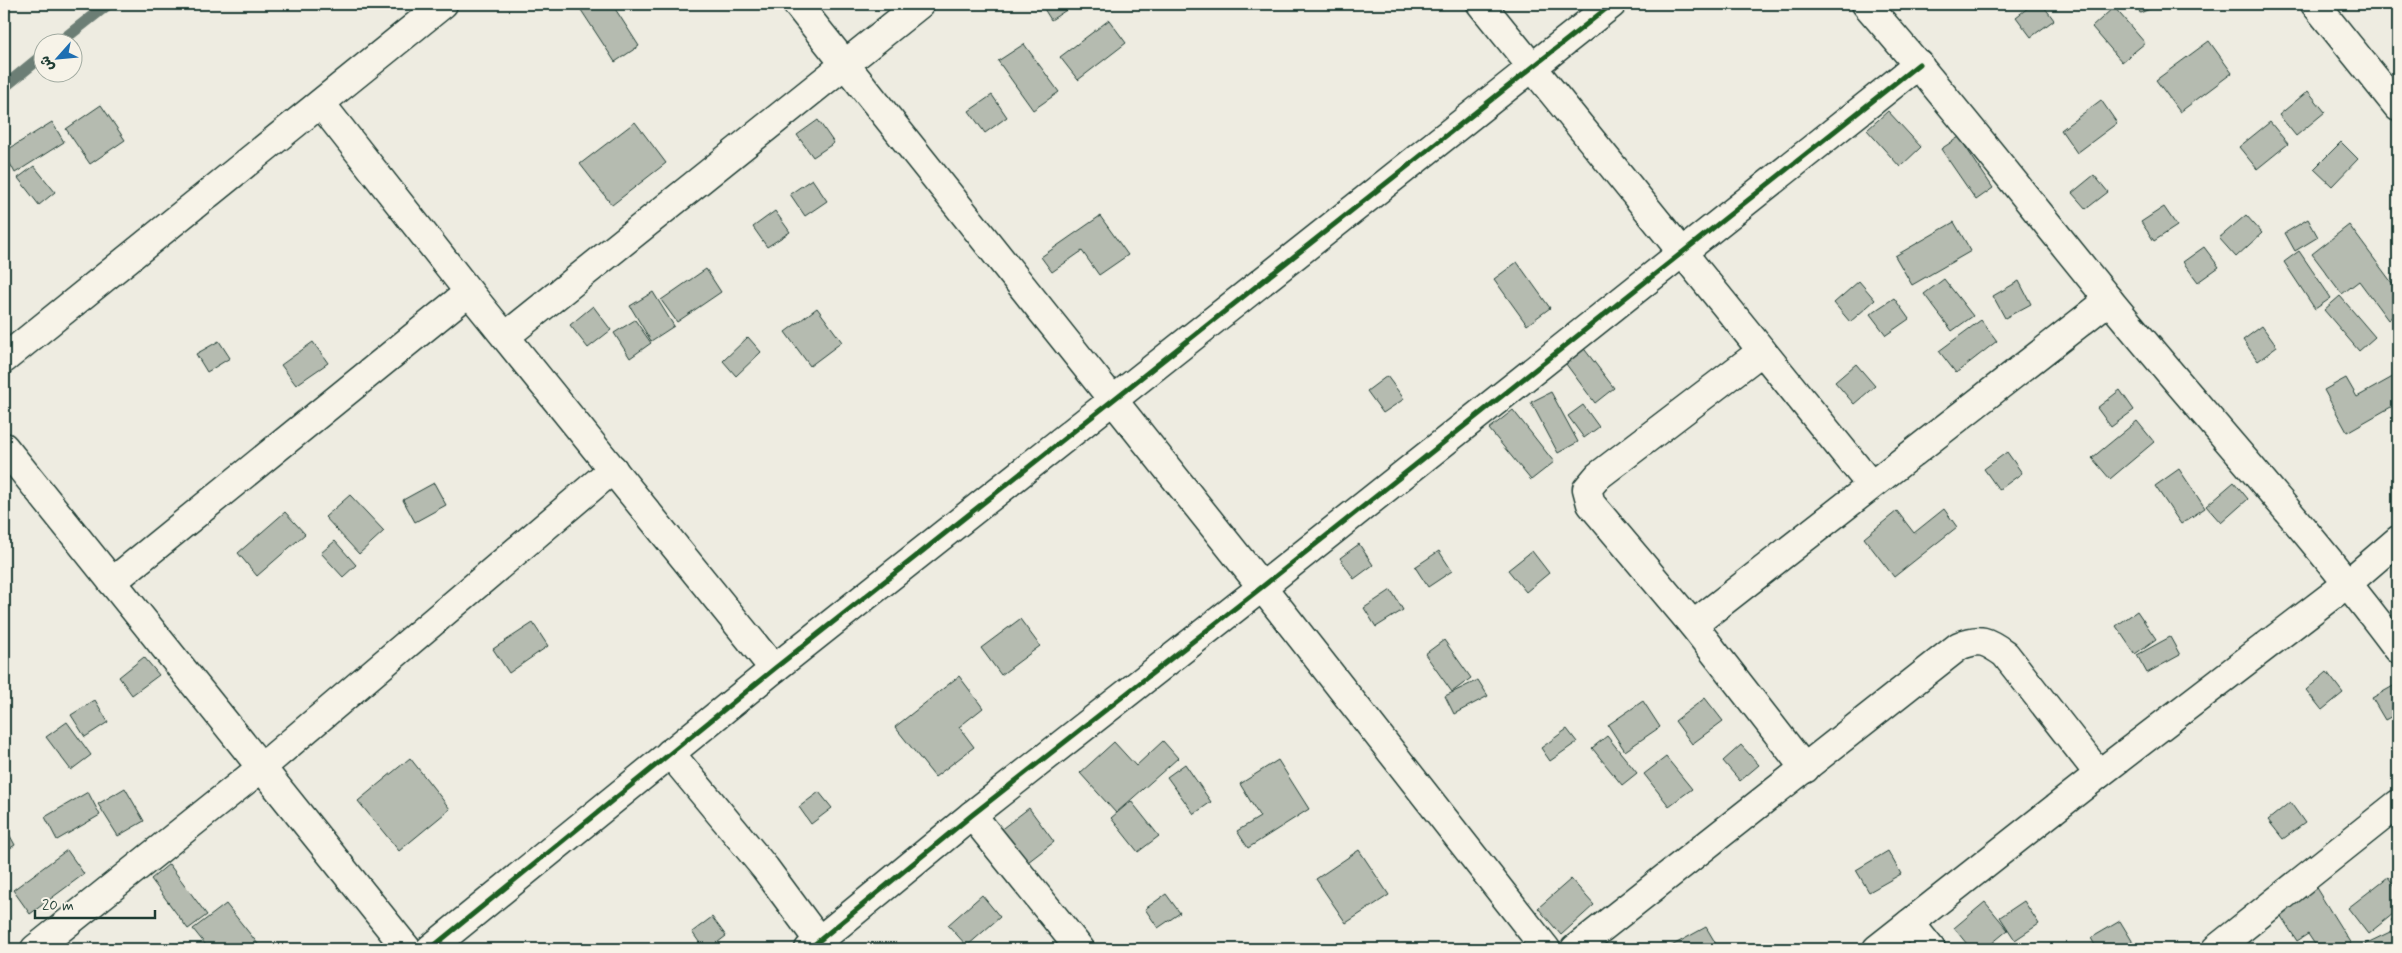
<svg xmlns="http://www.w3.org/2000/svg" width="2402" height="953" font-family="Mynerve,'Playpen Sans Arabic',sans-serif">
<rect width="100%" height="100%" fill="#eeece1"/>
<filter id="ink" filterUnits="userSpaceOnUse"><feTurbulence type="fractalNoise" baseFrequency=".02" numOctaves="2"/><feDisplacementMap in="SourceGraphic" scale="10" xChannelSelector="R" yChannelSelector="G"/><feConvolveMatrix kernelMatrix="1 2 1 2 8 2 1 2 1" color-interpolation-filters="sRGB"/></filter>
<g filter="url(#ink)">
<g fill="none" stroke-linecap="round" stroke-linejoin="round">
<!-- stream -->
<g stroke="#6c7e74" stroke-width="12">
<path d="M60,42L108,4"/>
<path d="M4,87L42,56"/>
</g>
</g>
<!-- building -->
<g fill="#b5bbb0" stroke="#1f3d34">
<path d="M590,4H612L639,46L615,62L581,10Z"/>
<path d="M1041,4H1074V5L1051,20Z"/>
<path d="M2033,4H2042L2054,20L2031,37L2016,17Z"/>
<path d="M2137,4H2162L2140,13Z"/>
<path d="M2114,7L2145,43L2122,62L2092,27Z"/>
<path d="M1109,20L1126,43L1078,80L1060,57Z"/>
<path d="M2209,41L2232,73L2180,112L2156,80Z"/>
<path d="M1024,44L1059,92L1033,110L998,61Z"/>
<path d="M2308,91L2325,112L2296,136L2279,115Z"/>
<path d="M992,95L1007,117L985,133L969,111Z"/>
<path d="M2101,100L2117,123L2077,153L2061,130Z"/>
<path d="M101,105L125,140L90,164L66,129Z"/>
<path d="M1888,111L1921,147L1900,167L1867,130Z"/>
<path d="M818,120L834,143L813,157L797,135Z"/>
<path d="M52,122L64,142L15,173L4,152Z"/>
<path d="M635,122L666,163L612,205L580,164Z"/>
<path d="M2270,122L2288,144L2257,169L2239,147Z"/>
<path d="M1959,137L1993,188L1976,200L1941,149Z"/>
<path d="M2341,142L2358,159L2332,186L2314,169Z"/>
<path d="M34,166L55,192L39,205L18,178Z"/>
<path d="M2094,175L2108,192L2086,209L2072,193Z"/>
<path d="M812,179L827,201L805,216L790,194Z"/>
<path d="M2164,207L2177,226L2154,241L2141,222Z"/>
<path d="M775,211L790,232L767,247L753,227Z"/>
<path d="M2246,215L2262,233L2236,257L2219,238Z"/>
<path d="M1100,216L1128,255L1099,275L1082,251L1052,272L1041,257Z"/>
<path d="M2308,219L2318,237L2295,251L2285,233Z"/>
<path d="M1954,222L1971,251L1912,285L1895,256Z"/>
<path d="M2349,225L2398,291V312L2388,320L2359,281L2342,294L2312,254Z"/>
<path d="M2204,247L2219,267L2198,282L2183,262Z"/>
<path d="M2299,251L2331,298L2315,309L2284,262Z"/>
<path d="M1517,262L1550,308L1527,325L1494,279Z"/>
<path d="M706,269L721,292L677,322L661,300Z"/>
<path d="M1944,279L1973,316L1952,331L1924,294Z"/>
<path d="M1859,281L1875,300L1850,322L1834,303Z"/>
<path d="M2019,281L2031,304L2005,318L1993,296Z"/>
<path d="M653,292L674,326L651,341L630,306Z"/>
<path d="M2340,296L2375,337L2359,351L2324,310Z"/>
<path d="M1894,298L1909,319L1886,335L1870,314Z"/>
<path d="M593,306L611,330L588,348L570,325Z"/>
<path d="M817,308L842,342L810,366L785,332Z"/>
<path d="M635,320L651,343L630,358L614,333Z"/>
<path d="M1981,320L1997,341L1956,373L1939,351Z"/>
<path d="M2262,326L2277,347L2258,361L2243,340Z"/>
<path d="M748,337L761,352L736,376L723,361Z"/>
<path d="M219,341L230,358L207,372L196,354Z"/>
<path d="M313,342L328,363L296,385L281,365Z"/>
<path d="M1582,346L1614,388L1595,403L1563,360Z"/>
<path d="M1856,364L1875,386L1854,404L1835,382Z"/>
<path d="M2398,374V403L2347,432L2324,390L2346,378L2357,397Z"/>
<path d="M1387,376L1404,399L1383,413L1367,391Z"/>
<path d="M2120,390L2134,410L2111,427L2097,408Z"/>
<path d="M1551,392L1578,442L1558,453L1531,402Z"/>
<path d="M1583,405L1599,427L1584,438L1568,416Z"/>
<path d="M1513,410L1554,462L1531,480L1489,429Z"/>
<path d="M2137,421L2154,442L2110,479L2092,458Z"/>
<path d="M2007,452L2022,473L1999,490L1984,469Z"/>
<path d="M2179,469L2205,508L2181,524L2155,486Z"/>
<path d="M2234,482L2248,499L2221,523L2206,506Z"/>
<path d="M434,483L446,505L415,522L403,500Z"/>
<path d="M350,495L384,531L359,554L325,517Z"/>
<path d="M1944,509L1957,527L1894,577L1864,538L1897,511L1914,533Z"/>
<path d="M285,512L305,534L257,576L238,553Z"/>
<path d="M335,541L356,565L343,577L321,553Z"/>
<path d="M1359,544L1373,565L1354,579L1340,558Z"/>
<path d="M1439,551L1452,571L1428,587L1415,567Z"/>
<path d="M1532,551L1549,573L1526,592L1508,570Z"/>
<path d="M1391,590L1403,610L1376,627L1364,608Z"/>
<path d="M2137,611L2156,639L2135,654L2116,626Z"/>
<path d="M1020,619L1040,646L1001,675L981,648Z"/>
<path d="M533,623L548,646L509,673L493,649Z"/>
<path d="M2170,637L2180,655L2147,673L2137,655Z"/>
<path d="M1444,640L1471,678L1452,692L1425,654Z"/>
<path d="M144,657L159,675L132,695L119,677Z"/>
<path d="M2327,672L2343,693L2322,710L2306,690Z"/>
<path d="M959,676L983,708L959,727L974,747L935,777L895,727Z"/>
<path d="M1478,680L1488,696L1454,714L1445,696Z"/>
<path d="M2395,685L2398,691V713L2385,720L2372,698Z"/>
<path d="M1705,698L1723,721L1692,744L1675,721Z"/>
<path d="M95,700L108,722L85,737L71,715Z"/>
<path d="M1643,701L1660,727L1625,751L1608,725Z"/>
<path d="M67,722L91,755L71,770L46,737Z"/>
<path d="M1567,729L1577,742L1550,761L1541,748Z"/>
<path d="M1607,736L1637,773L1622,785L1592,748Z"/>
<path d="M1163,741L1178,758L1116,813L1080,773L1114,742L1136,766Z"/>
<path d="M1741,745L1759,765L1740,781L1723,761Z"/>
<path d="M1666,757L1692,789L1669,806L1644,774Z"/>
<path d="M410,758L450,809L399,851L358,801Z"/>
<path d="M1278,760L1309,809L1248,848L1237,831L1260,817L1240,784Z"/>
<path d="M1185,764L1211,802L1194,814L1167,777Z"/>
<path d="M125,788L144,821L118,836L98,804Z"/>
<path d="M88,792L100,815L57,840L45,817Z"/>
<path d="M819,792L832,808L811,824L799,807Z"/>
<path d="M1131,801L1159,836L1138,852L1111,818Z"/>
<path d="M2290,802L2305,823L2283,839L2268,820Z"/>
<path d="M1029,808L1054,842L1011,875L986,841Z"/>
<path d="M4,825L15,845L4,852Z"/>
<path d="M67,850L84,874L30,914L13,890Z"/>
<path d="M1359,850L1389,895L1346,923L1316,879Z"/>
<path d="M1888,851L1901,874L1869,892L1856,870Z"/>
<path d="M169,864L207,915L188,929L151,879Z"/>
<path d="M2388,877L2398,890V910L2368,934L2348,908Z"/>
<path d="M1571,879L1594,905L1561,935L1538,908Z"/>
<path d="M2313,883L2351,944L2343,949H2318L2308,934L2297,941L2275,907Z"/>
<path d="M1166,894L1180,913L1158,928L1145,909Z"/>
<path d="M982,895L1000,917L967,946L948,925Z"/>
<path d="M2024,901L2039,924L2015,940L2000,917Z"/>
<path d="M1985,902L2008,930L1985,949H1971L1954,928Z"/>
<path d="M226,904L262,949H209L193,929Z"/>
<path d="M2398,914V929L2391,920Z"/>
<path d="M712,917L726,936L709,949H704L692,932Z"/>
<path d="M2120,921L2137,949H2097L2091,938Z"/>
<path d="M1706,927L1719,949H1666Z"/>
<path d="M2392,931L2398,944V949H2368L2365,944Z"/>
</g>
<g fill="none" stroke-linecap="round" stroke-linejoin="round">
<defs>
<g id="minor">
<path d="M797,4L1262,587L1546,949"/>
<path d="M1481,4L1870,484"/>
<path d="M1866,4C1950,100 2028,201 2109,300C2205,417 2308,528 2398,649"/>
<path d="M321,104L469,292L774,669"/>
<path d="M506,336L920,4"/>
<path d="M1762,351L1598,476L1587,489L1591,504L1693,625L1805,769"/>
<path d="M4,359L443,4"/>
<path d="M4,447L407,949"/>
<path d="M112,582L469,292"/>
<path d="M1693,625L2109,300"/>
<path d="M670,753L765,868L819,941"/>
<path d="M972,815L1080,949"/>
<path d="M1910,923L1931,949"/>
<path d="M35,949L261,768L613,469"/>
<path d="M430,949L774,669L1612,4"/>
<path d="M809,949L972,815L1262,587L1919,64"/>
<path d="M1575,949L1959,646C1980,637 1987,641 2005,654L2099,774"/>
<path d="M1877,949L2099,774L2348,583L2398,540"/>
<path d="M2216,949L2398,804"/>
</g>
<path id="major" d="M2315,4L2398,107"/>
</defs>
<!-- minor casing -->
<use href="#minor" stroke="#1f3d34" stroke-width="31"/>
<!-- major casing -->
<use href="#major" stroke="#1f3d34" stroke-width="31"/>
<!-- minor -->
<use href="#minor" stroke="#f7f3e8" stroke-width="28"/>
<!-- major -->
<use href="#major" stroke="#f7f3e8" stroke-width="28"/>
<defs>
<g id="cycleway">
<path d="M430,949L774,669L1612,4"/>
<path d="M809,949L972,815L1262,587L1919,64"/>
</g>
</defs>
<!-- cycleway casing -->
<use href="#cycleway" stroke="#f7f3e8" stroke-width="8"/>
<!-- cycleway -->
<use href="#cycleway" stroke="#1b5e20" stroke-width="5"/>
</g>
</g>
<!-- margin -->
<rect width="2402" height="953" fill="none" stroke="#f7f3e8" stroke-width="20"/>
<rect x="10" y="10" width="2382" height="933" fill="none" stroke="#1f3d34" stroke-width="2" filter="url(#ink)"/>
<!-- north arrow -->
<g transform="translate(58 58) rotate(243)"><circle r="24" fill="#f7f3e8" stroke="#a1aaa0"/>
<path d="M0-4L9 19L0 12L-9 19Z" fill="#1f6fb2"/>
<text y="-8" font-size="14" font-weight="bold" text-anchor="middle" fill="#1f3d34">ش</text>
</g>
<!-- scale -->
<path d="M35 910v8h120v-8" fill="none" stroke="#1f3d34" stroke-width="2.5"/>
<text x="42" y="910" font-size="15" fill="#1f3d34" stroke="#f7f3e8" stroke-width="4" paint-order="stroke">20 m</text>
</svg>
